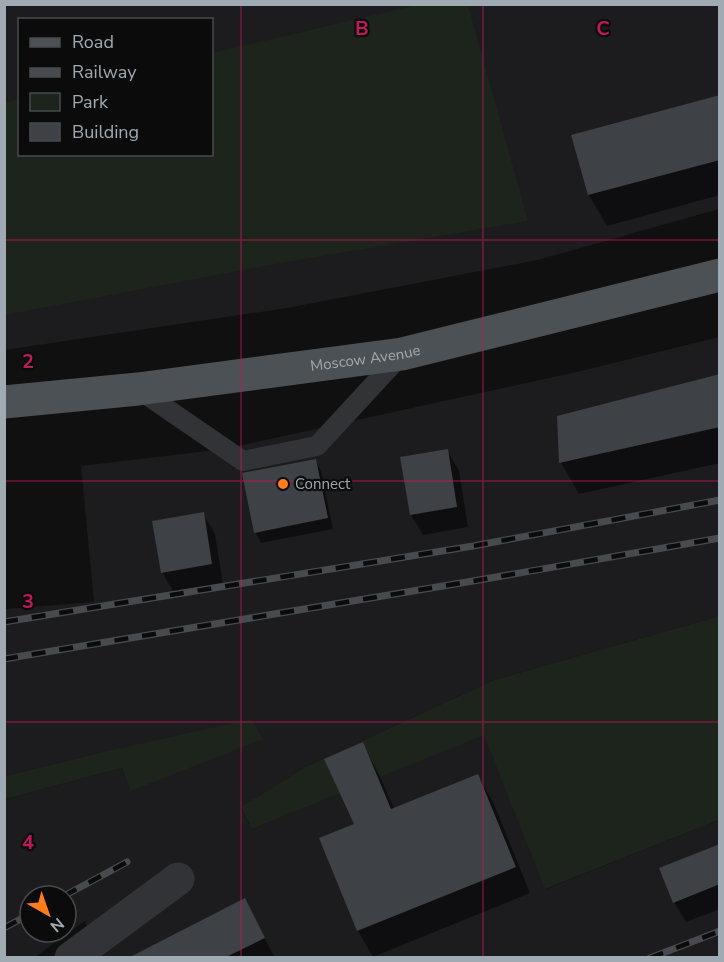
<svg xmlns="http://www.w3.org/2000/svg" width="724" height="962" font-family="'Nunito Sans',sans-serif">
<rect width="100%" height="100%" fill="#101011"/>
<!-- built -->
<g fill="#1c1c1e" fill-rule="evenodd">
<path d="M5,5H719V209L538,260L287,308L5,350ZM20,20H212V154H20Z"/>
<path d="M719,337V616L494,680L305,767L241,808L252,829L484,734L546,889L719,820V957H96L85,921L35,957L5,958V799L122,768L132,790L263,738L95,754L5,776V609L94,602L81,466L224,449L581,371ZM30,896H66V932H30Z"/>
</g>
<!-- green -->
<g fill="#1c241c">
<path d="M417,5H468L528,221L258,267L5,315V103L19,99L20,154H212V53Z"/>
<path d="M719,616V820L545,889L484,735L252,829L241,807L305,767L494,680Z"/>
<path d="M251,719L263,739L131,791L122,768L5,799V776L95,754Z"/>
</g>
<!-- shadow -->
<g fill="#0007">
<path d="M720,96V195L607,226L589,195L573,136Z"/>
<path d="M720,375V463L579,494L561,463L558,417Z"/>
<path d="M447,450L459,471L468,527L423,535L411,515Z"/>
<path d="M315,460L321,471L333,529L261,543L255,532Z"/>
<path d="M203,514L215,534L223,584L174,593L162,572Z"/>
<path d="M362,744L377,770L394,809L477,775L493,802L530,893L373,957L358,931L321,839L356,825Z"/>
<path d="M720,846V909L686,922L674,902Z"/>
<path d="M244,900L275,958H133Z"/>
</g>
<!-- building -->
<g fill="#3e4145">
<path d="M720,95V160L588,195L571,135Z"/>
<path d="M720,374V427L559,463L557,416Z"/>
<path d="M448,449L457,507L410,515L400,457Z"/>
<path d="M316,459L328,518L254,533L242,473Z"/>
<path d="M204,512L212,564L161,573L152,521Z"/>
<path d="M363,742L391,809L478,774L516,867L357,931L319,838L354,824L324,759Z"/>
<path d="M720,844V884L673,903L659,868Z"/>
<path d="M245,898L265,938L226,957H130Z"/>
</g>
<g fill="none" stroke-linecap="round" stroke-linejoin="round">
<!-- service -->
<path stroke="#313337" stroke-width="20" d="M138,389L243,461L317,446L401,355"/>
<!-- minor -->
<path stroke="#313337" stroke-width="33" d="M71,958L178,879"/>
<!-- primary -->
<path stroke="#4c5156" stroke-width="33" id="s1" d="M4,402L138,389L402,354L720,275"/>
<defs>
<g id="rail">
<path d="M4,622L473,546L720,500"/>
<path d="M4,659L479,580L720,538"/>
<path d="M64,896L127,862"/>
<path d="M4,928L30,914"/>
<path d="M650,958L720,931"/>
</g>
</defs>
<!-- rail casing -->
<use href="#rail" stroke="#474b50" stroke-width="7"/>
<!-- rail -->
<use href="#rail" stroke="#0b0b0c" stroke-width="4.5" stroke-dasharray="14" stroke-linecap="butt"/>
</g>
<!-- grid -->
<path fill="none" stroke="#c2185b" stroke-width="1.5" stroke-opacity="0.55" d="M241,4V958M483,4V958M4,240H720M4,481H720M4,722H720"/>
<!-- markers -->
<circle fill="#ff7c1a" stroke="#0b0b0c" stroke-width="2" cx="283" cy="484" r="6"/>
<g text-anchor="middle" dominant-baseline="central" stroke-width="4.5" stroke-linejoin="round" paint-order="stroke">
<!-- street labels -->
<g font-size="15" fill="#a0aab3" stroke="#0b0b0c">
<text stroke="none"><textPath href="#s1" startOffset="364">Moscow Avenue</textPath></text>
</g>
<!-- poi labels -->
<g font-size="15" fill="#a0aab3" stroke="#0b0b0c" text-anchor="start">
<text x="295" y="484">Connect</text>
</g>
</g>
<g font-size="20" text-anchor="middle" font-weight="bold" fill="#c2185b" stroke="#0b0b0c" stroke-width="4.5" stroke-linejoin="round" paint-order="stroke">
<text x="362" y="35">B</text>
<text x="603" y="35">C</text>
<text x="28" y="368">2</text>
<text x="28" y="608">3</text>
<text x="28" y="849">4</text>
</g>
<!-- border -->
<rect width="724" height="962" fill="none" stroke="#a0aab3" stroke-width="12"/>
<!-- legend -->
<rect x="18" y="18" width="195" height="138" fill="#0b0b0c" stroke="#474b4f" stroke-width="1.5"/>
<rect x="30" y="38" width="30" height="9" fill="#4c5156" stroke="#474b4f" stroke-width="1.5"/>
<text x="72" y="48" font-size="18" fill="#a0aab3">Road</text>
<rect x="30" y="68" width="30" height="9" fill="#474b50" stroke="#474b4f" stroke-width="1.5"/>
<text x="72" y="78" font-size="18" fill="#a0aab3">Railway</text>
<rect x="30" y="93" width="30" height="18" fill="#1c241c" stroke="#474b4f" stroke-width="1.5"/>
<text x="72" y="108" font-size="18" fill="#a0aab3">Park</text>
<rect x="30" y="123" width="30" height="18" fill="#3e4145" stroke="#474b4f" stroke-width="1.5"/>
<text x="72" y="138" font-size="18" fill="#a0aab3">Building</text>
<!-- north arrow -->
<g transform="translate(48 914) rotate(140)"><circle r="28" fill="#0b0b0c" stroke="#474b4f" stroke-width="1.5"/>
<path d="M0-4.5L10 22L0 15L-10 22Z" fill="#ff7c1a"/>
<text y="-9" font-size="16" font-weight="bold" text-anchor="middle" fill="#a0aab3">N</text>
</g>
</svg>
